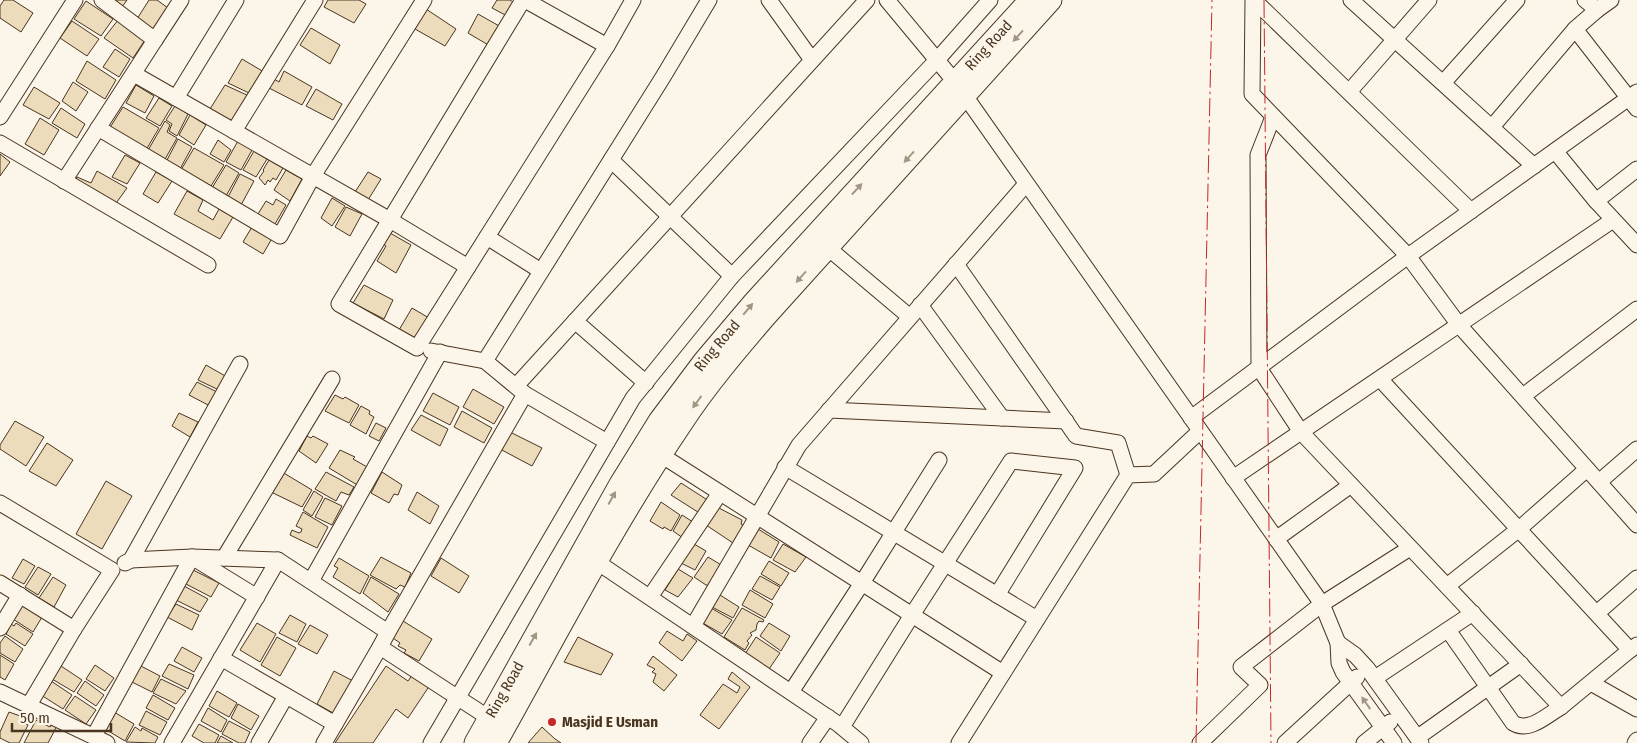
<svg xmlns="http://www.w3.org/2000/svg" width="1637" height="743" font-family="'Fira Sans Condensed',sans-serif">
<rect width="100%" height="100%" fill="#fbf6e9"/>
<!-- building -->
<g fill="#ecdcbc" stroke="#4a3520">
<path d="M4,0H13L33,13L21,32L0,18V6Z"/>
<path d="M112,0H127L122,7Z"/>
<path d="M149,0H157L168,8L153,30L137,19Z"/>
<path d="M328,0H359L366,4L354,23L324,7Z"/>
<path d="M497,0H510L516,4L509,17L492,8Z"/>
<path d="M86,1L113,19L101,36L74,19Z"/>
<path d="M426,9L456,29L445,46L415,29Z"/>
<path d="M478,14L501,27L490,46L468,33Z"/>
<path d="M118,20L145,40L133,58L104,38Z"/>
<path d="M72,21L99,39L87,56L60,38Z"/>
<path d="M311,28L340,45L330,64L300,45Z"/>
<path d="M115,49L130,59L119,77L103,67Z"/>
<path d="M242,59L264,72L249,93L228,83Z"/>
<path d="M87,61L116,80L105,99L76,81Z"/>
<path d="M284,71L312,87L302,105L269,88L274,79L279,82Z"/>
<path d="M73,82L88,92L76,111L62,101Z"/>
<path d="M136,85L154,96L145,113L126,103Z"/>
<path d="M225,85L249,96L233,123L210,109Z"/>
<path d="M34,87L60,103L49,119L23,105Z"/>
<path d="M316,89L342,104L333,120L306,106Z"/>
<path d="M159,98L172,106L160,126L146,118Z"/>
<path d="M175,106L188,114L177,136L169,131L172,124L166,120Z"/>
<path d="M123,107L159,128L146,150L109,129Z"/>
<path d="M61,108L85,124L77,138L52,123Z"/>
<path d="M190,115L206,125L194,145L179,135Z"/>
<path d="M40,118L59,130L44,155L25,144Z"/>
<path d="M165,121L170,125L167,132L177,138L164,161L147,152Z"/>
<path d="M178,139L192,147L180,169L166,162Z"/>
<path d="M218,140L231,150L224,162L210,154Z"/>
<path d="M238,141L252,150L241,170L226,162Z"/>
<path d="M194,148L224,165L211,186L181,170Z"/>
<path d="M254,151L267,159L256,177L243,170Z"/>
<path d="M0,154L10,162L0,176Z"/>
<path d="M125,155L140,163L127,184L112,177Z"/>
<path d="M269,160L283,168L276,180L273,178L270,182L268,180L265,185L259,178L264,171L263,170Z"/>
<path d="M226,165L239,173L226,196L212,188Z"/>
<path d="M286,170L302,179L290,201L274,190Z"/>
<path d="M97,171L127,188L114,206L74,184L77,177L91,183Z"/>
<path d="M156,172L172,181L158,203L143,194Z"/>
<path d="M368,172L381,179L368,200L355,192Z"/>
<path d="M240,174L254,181L241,205L228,197Z"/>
<path d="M187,191L203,200L198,211L213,220L219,209L233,217L220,239L174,214Z"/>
<path d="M332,198L345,206L332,226L321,218Z"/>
<path d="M276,199L286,205L275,224L258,214L266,201L273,205Z"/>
<path d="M346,207L362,214L350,236L335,227Z"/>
<path d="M253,225L274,235L263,254L243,242Z"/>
<path d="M390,233L411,245L396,273L377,261L386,246L383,244Z"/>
<path d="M364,285L393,300L384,319L353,303Z"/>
<path d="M412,308L429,318L417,339L399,330Z"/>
<path d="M206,365L227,377L219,390L198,380Z"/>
<path d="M197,382L217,392L210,406L189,395Z"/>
<path d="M473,389L504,407L494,424L463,407Z"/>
<path d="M433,393L459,407L450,425L423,411Z"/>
<path d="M335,395L343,399L345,397L359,405L349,423L325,411Z"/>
<path d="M361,406L370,411L369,414L374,417L366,434L350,425Z"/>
<path d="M462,411L492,428L484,443L454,427Z"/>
<path d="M179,413L198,422L190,437L172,426Z"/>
<path d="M421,415L448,429L440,446L411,430Z"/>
<path d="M15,421L44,437L26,466L0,449V445Z"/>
<path d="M376,423L386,428L379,441L369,436Z"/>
<path d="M510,432L542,448L532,466L500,449Z"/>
<path d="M307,436L311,438L313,436L328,444L316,463L299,451Z"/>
<path d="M47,443L73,460L56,486L29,471Z"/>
<path d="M340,450L355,457L353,459L369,468L359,486L329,468Z"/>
<path d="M282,472L312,490L302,507L271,492Z"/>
<path d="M326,472L354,487L349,495L341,492L336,501L315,489Z"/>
<path d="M382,472L402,485L398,495L394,494L389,503L371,493Z"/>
<path d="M106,481L132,496L102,549L76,534Z"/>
<path d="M681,483L709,501L701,514L671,495Z"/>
<path d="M314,491L323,497L312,516L303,510Z"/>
<path d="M417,492L439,506L430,524L408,510Z"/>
<path d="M325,498L342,506L332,525L315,517Z"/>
<path d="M661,502L680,515L671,531L664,527L663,529L650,521Z"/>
<path d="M717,507L742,520L741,524L746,527L736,545L706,525Z"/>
<path d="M303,512L328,527L317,548L290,535L292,530L299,533L301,532L302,529L296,526Z"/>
<path d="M682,515L693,522L683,538L673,531Z"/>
<path d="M758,529L779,542L771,558L748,545Z"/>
<path d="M694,544L706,551L695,570L681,563Z"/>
<path d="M783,544L806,557L795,572L773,560Z"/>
<path d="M381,557L411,573L405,587L400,585L396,589L370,575Z"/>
<path d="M708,557L723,566L712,586L706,585L694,577Z"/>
<path d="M339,558L369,576L360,594L333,577L338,568L334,566Z"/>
<path d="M441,558L469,576L459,593L431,576Z"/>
<path d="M23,559L35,566L24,584L12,578Z"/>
<path d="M769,561L789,573L781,586L761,574Z"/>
<path d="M38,567L51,574L38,595L25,587Z"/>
<path d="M678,569L693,578L678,597L665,590Z"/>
<path d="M193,570L219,583L211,597L186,584Z"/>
<path d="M760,576L780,587L772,600L752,589Z"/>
<path d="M53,577L66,585L54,607L39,598Z"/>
<path d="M371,577L399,594L388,612L363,593Z"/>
<path d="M184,586L208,599L200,612L176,600Z"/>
<path d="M750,590L773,604L765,618L742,605Z"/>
<path d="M720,595L739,607L733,618L712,607Z"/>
<path d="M23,603L42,617L33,632L13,619Z"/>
<path d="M176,604L199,615L192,630L167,617Z"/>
<path d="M711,608L732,620L722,634L701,622Z"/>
<path d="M742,608L764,620L763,622L759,621L757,624L756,630L750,633L752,635L747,641L749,643L745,650L724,637Z"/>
<path d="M290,615L306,624L297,642L279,633Z"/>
<path d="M403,621L432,639L419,661L404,653L406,650L398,646L400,643L393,638Z"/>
<path d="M16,623L33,634L25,646L6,634L11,624L14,626Z"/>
<path d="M257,623L276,634L260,662L240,650Z"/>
<path d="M769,623L790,636L781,651L760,636Z"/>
<path d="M310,625L328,635L317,654L298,644Z"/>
<path d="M667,631L683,641L687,634L697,641L682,661L659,643Z"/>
<path d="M5,636L23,649L15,662L0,653V643Z"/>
<path d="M277,637L296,648L280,676L261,665Z"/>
<path d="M578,637L613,654L601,675L564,662Z"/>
<path d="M756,637L780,653L769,669L745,654Z"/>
<path d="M182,647L202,658L194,672L174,661Z"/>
<path d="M0,655L14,664L5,680L0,677Z"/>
<path d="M653,656L677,675L664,691L653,682L656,674L652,672L655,669L647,665Z"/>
<path d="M169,664L194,675L188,689L162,676Z"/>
<path d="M95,665L114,678L105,691L86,679Z"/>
<path d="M139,665L160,676L152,692L130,681Z"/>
<path d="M61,666L82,680L74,692L52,679Z"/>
<path d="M386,666L408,681L413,674L430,685L408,718L396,709L373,743H335Z"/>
<path d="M334,671L353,681L335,714L317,704Z"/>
<path d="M732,672L750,687L719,729L700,715L723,684L737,693L740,687L728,679Z"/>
<path d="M161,679L186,691L176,704L153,693Z"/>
<path d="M51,681L72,695L63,709L41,695Z"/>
<path d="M85,681L104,695L96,706L77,693Z"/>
<path d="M217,691L237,703L229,717L209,706Z"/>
<path d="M153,695L175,708L168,720L146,708Z"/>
<path d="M75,696L96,710L86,724L65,710Z"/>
<path d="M238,704L259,716L251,730L231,718Z"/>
<path d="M208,708L227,720L221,732L201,721Z"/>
<path d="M146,711L167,722L160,735L139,725Z"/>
<path d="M9,712L23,717L22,721L28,725L19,743H10L0,738V732Z"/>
<path d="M114,712L134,724L125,741L105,729Z"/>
<path d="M36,720L50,727L53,722L57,726L48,743H24Z"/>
<path d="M229,721L250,732L245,743H239L222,734Z"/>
<path d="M199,724L219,735L215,743H204L192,736Z"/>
<path d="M135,727L141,731L142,728L158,737L155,743L126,742Z"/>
<path d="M542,727L555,739L561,743H528Z"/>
<path d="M221,736L233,743H217Z"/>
</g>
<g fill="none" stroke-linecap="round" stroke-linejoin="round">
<defs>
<g id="minor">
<path d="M102,0L155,40L181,0"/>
<path d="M523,0L339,304L417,348L607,46L525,0"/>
<path d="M769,0L812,60"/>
<path d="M887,0L956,83L1322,604L1338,643L1339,663L1343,672L1394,743"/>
<path d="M1253,0L1252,94L1408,256L1459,325L1637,525"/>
<path d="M1254,0L1471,211"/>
<path d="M1351,0L1534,166"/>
<path d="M1585,0L1597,10L1575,29L1637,109"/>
<path d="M1597,10L1611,0"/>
<path d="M607,46L633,0"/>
<path d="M134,74L390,220L468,267"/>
<path d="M1443,83L1517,0"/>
<path d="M1349,92L1429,0"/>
<path d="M176,98L236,0"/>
<path d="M0,117L75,0"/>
<path d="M1273,117L1258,155L1259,368L1301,432L1561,707L1630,650"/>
<path d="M1492,127L1575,29"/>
<path d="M98,128L280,236L313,176L424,0"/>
<path d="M234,131L315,0"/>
<path d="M0,143L208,265"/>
<path d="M1555,151L1596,201"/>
<path d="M611,160L732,276"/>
<path d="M1637,169L1596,201L1637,245"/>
<path d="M64,181L155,40"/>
<path d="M487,237L541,271"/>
<path d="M828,248L910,317"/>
<path d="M956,264L1076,436L1118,443L1128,475"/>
<path d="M920,305L1002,418"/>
<path d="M575,321L646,383"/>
<path d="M431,351L485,361L525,394L607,442"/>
<path d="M485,361L663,77L709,0"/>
<path d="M1380,379L1630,650L1637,645"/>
<path d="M516,386L867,0"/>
<path d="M1523,396L1637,309"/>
<path d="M829,410L1066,421"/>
<path d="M1191,418L1408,256L1637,92"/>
<path d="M661,455L1003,673"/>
<path d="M785,467L1037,619"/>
<path d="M1233,478L1613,220"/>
<path d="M1599,482L1637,449"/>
<path d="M0,503L112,570L74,629L29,705"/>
<path d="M1276,539L1351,485"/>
<path d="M224,558L332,379"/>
<path d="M131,560L240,364"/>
<path d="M597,562L838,724L861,743"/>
<path d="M125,563L131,560L192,557L278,560"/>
<path d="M311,581L440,352"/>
<path d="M0,583L74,629"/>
<path d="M1447,586L1519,529L1587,469"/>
<path d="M650,597L720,493"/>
<path d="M1597,613L1637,578"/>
<path d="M693,626L799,445L1026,184"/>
<path d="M0,628L20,595"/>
<path d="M1448,630L1513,723C1529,733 1547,715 1561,707"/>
<path d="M388,632L525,394"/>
<path d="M1338,643L1355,655L1367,668L1421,743"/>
<path d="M221,658L335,724"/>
<path d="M1375,678L1473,613"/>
<path d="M1591,683L1637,709"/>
<path d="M0,692L107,743"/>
<path d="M791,692L862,583L939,460"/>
<path d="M842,727L912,615L1011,461L1075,468L997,595"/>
<path d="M94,736L192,557L257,597"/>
<path d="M1418,737L1521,664"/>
<path d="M172,743L278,560L388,632L380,647L489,718"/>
<path d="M259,743L286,696"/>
<path d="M324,743L380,647"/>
<path d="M431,743L633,398L732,276L937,60L990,0"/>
<path d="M810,743L828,717"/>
<path d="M959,743L1128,475L1154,474L1200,431"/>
<path d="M1200,743L1260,685L1241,667L1322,604L1410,548"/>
<path d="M1285,743L1357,677"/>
<path d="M1364,743L1390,722"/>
<path d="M1635,743L1637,740"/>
</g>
<g id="highway">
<path id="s1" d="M475,743L620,484L659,421L704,361L754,302L1030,0"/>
<path d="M496,743C556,636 613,525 682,423C707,385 736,351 766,316L1051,0"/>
</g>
</defs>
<!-- minor casing -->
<use href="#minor" stroke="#4a3520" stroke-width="17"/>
<!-- highway casing -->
<use href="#highway" stroke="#4a3520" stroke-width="23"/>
<!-- minor -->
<use href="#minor" stroke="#fbf6e9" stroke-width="15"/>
<!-- highway -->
<use href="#highway" stroke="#fbf6e9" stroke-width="21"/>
<!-- power -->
<g stroke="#c62828" stroke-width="1" stroke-dasharray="18 4 2.5 4" stroke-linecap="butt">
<path d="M1264,0L1271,743"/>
<path d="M1196,743L1212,0"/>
</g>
</g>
<!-- one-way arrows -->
<defs><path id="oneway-solid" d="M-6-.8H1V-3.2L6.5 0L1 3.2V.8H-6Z" transform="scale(1.25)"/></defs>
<g fill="#a29684">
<use href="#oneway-solid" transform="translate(1018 36) rotate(132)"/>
<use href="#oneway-solid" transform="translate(909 157) rotate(132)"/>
<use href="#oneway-solid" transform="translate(857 189) rotate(-47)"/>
<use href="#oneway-solid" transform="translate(801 277) rotate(132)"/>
<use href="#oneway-solid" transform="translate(748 309) rotate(-50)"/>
<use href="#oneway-solid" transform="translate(697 402) rotate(126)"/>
<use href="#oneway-solid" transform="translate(612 498) rotate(-61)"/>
<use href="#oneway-solid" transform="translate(533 639) rotate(-61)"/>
<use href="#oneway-solid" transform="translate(1366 703) rotate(-125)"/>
</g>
<!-- markers -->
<circle fill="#c62828" stroke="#fbf6e9" stroke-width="2" cx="552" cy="722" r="5"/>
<g text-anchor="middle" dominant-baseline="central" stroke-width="4" stroke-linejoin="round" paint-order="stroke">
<!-- street labels -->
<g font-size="15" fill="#4a3520" stroke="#fbf6e9">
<text stroke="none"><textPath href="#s1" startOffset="871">Ring Road</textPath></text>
<text stroke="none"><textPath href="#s1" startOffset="466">Ring Road</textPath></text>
<text stroke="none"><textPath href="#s1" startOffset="61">Ring Road</textPath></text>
</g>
<!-- poi labels -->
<g font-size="15" font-weight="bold" fill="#4a3520" stroke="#fbf6e9" text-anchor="start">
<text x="562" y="722">Masjid E Usman</text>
</g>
</g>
<!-- scale -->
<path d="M12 723v8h99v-8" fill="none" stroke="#4a3520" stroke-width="2.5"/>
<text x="20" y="723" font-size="15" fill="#4a3520" stroke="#fbf6e9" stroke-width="4" paint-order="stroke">50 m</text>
</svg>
